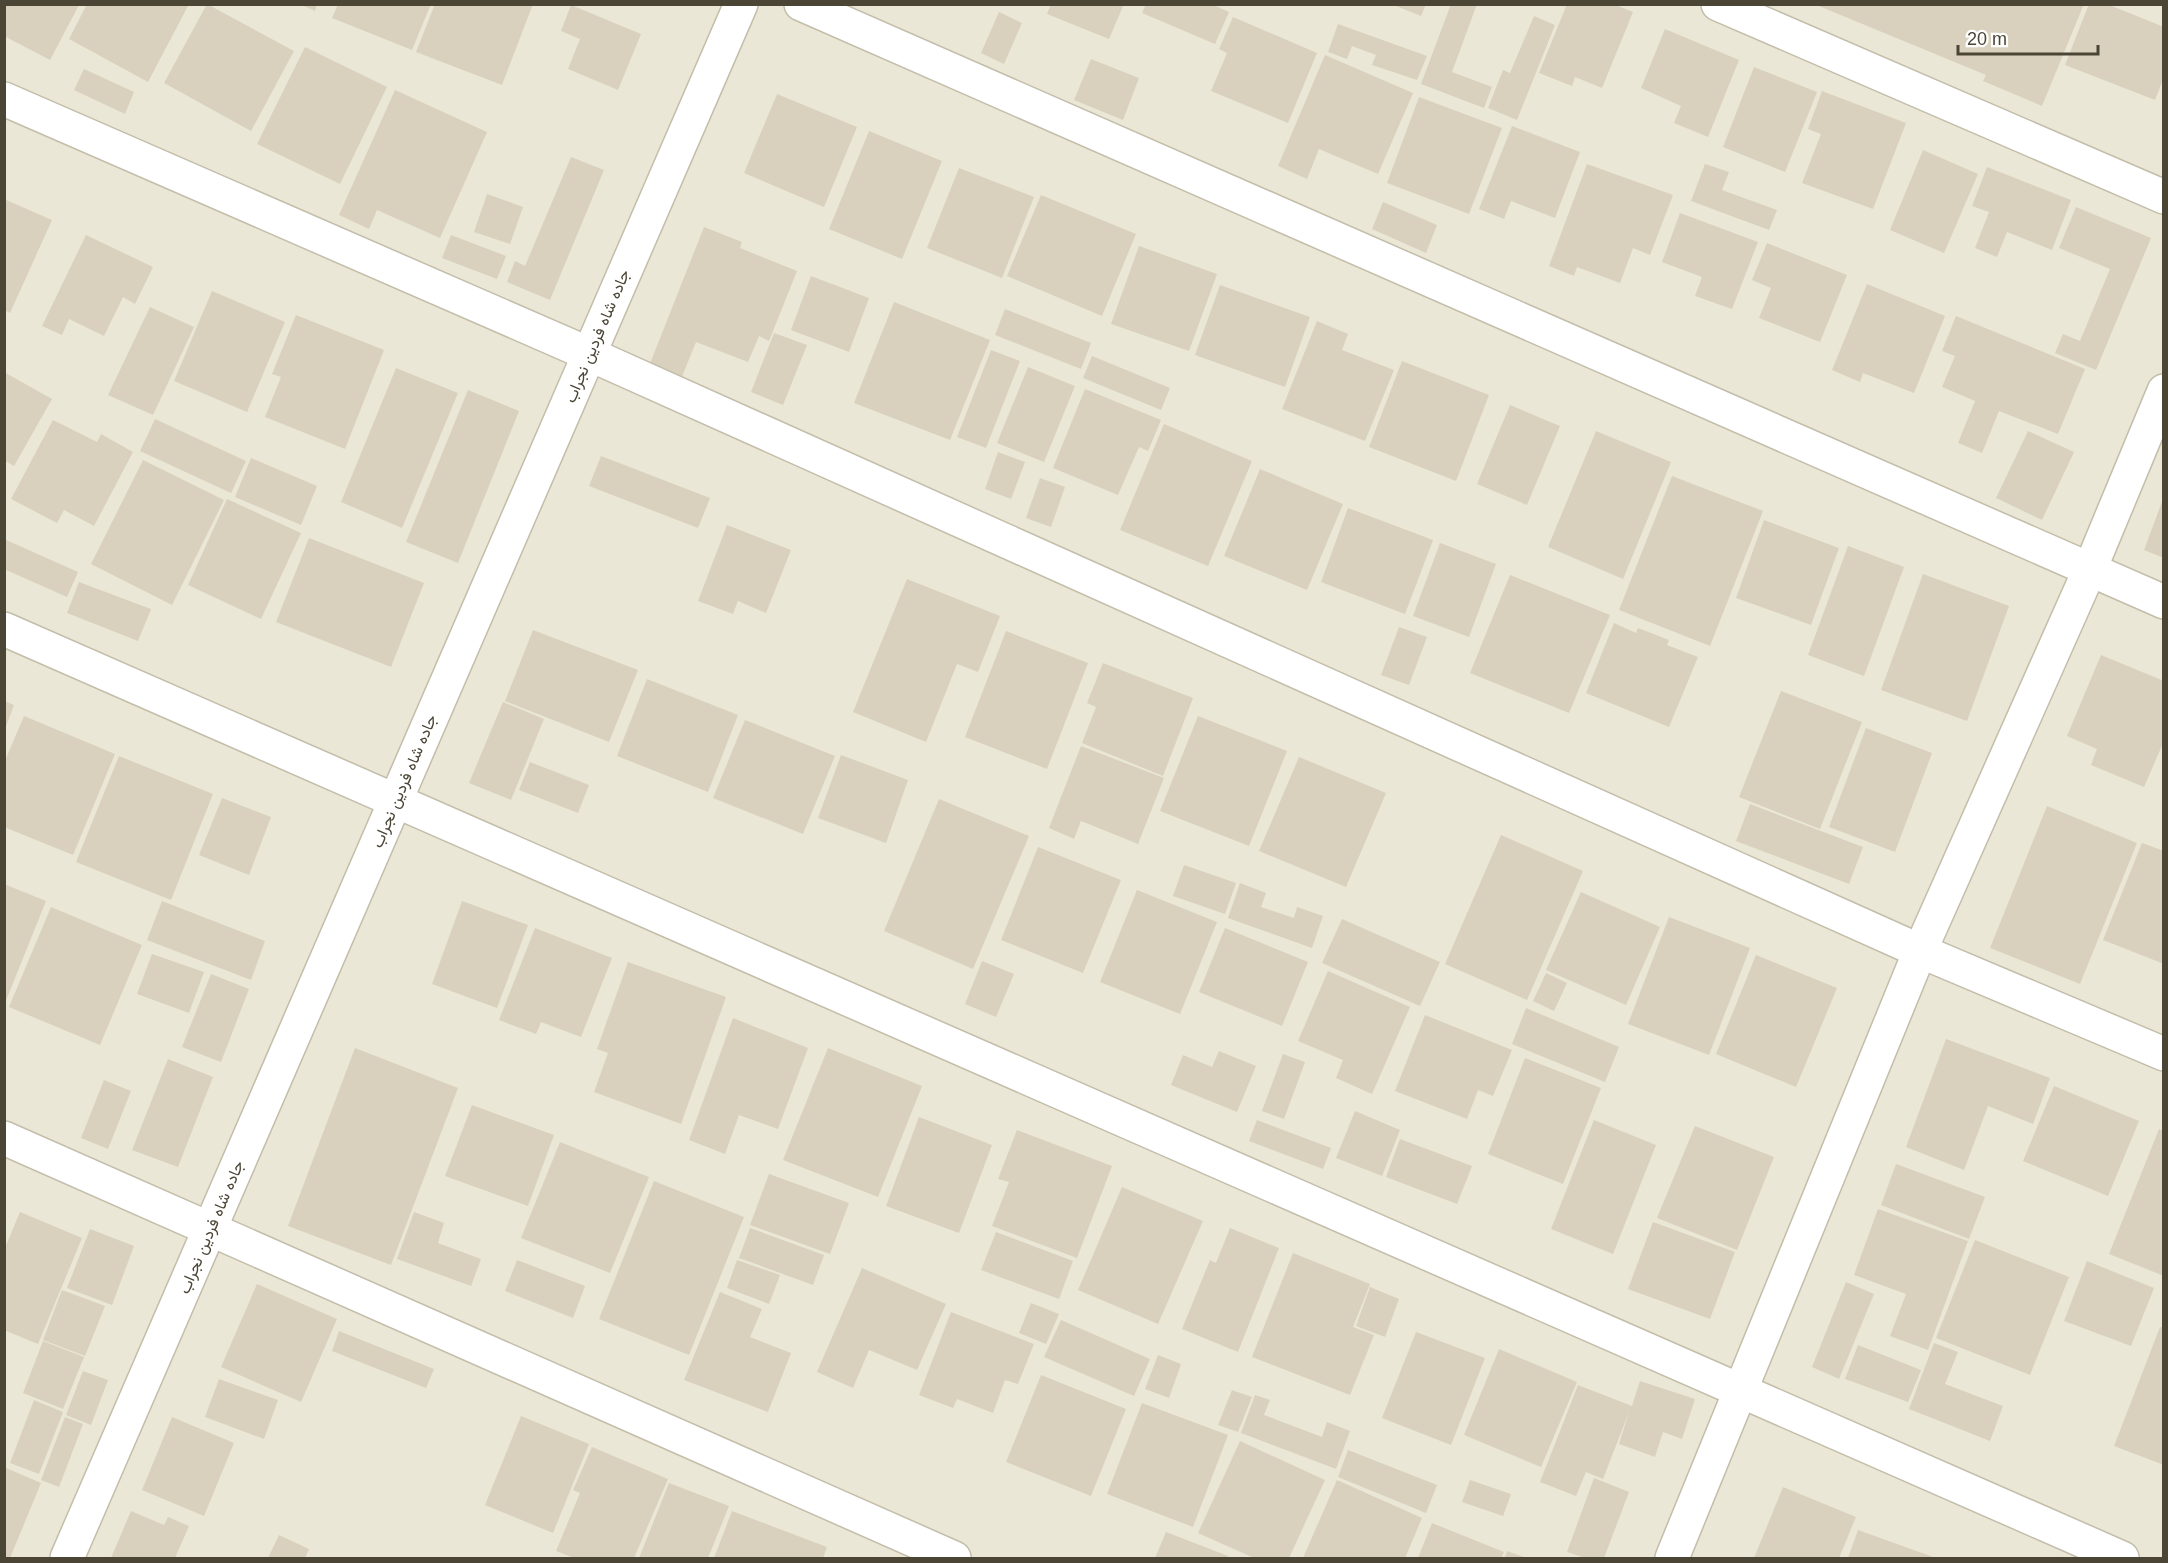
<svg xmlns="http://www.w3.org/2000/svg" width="2168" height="1563" font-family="Arial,Vazirmatn,sans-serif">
<rect width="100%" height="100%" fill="#f6f4e9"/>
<!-- residential -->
<rect fill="#eae7d6" x="5" y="5" width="2158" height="1553"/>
<!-- building -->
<g fill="#d9d1bd">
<path d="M87,4H189L148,82L69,39Z"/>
<path d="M207,4L294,51L251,131L164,83Z"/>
<path d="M300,4H317L315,11Z"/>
<path d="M338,4H431L412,50L332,18Z"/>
<path d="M435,4H533L502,85L416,52Z"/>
<path d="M1051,4H1124L1109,39L1047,14Z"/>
<path d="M1146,4H1211L1229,12L1215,44L1142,13Z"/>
<path d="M1391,4H1426L1421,16Z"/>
<path d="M1451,4H1477L1452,72L1492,87L1484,108L1421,84Z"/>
<path d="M1567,4H1613L1633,12L1602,88L1575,77L1572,86L1539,73Z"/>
<path d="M1814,4H2084L2042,106L1983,81L1986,75Z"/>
<path d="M2089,4H2107L2164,27V77L2155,100L2065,65Z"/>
<path d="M4,5H79L50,60L4,36Z"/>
<path d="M571,5L641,34L618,90L568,69L580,39L561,31Z"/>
<path d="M999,12L1022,23L1004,64L981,53Z"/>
<path d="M1534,16L1555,25L1517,120L1488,108L1503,70L1510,73Z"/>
<path d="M1233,17L1317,53L1288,123L1211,91L1227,53L1219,49Z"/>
<path d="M1338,24L1427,56L1417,80L1372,65L1376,55L1352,46L1347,59L1328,52Z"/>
<path d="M1665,29L1739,60L1708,137L1674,123L1681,106L1641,88Z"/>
<path d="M305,47L387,87L340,184L257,144Z"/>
<path d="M1325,55L1413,93L1378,174L1319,149L1307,179L1278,166Z"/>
<path d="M1091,59L1139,78L1123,120L1074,100Z"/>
<path d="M1754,67L1817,92L1785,172L1723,147Z"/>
<path d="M84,69L134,92L125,114L74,90Z"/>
<path d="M395,90L487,132L440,238L377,210L369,229L339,215Z"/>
<path d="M1822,91L1906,123L1873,209L1802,183L1821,134L1808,129Z"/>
<path d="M777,94L857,127L824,207L744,173Z"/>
<path d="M1419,97L1502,128L1469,214L1387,183Z"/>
<path d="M1512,126L1580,152L1555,218L1511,201L1504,219L1479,209Z"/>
<path d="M869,131L942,161L902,259L829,229Z"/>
<path d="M1923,150L1978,174L1944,253L1890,230Z"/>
<path d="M571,157L604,170L550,300L507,282L515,261L525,266Z"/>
<path d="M1587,164L1673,195L1650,255L1633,248L1620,283L1577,267L1574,276L1549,266Z"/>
<path d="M1705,164L1729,172L1722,190L1777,210L1769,230L1691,201Z"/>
<path d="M1987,167L2071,200L2052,250L2007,232L1997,257L1975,248L1989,212L1972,206Z"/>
<path d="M959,168L1034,197L1002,278L927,248Z"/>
<path d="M487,194L523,207L510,244L474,232Z"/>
<path d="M1041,195L1136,234L1102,316L1007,276Z"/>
<path d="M4,199L52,220L10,313L4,310Z"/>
<path d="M1383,202L1437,225L1426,253L1372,229Z"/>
<path d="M2076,207L2151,238L2096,370L2055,353L2063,334L2080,341L2110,269L2059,248Z"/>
<path d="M1680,213L1758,242L1732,309L1695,296L1702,277L1662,262Z"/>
<path d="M704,227L742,242L740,248L797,271L769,341L759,336L748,362L696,342L679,384L647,371Z"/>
<path d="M86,235L153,267L135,304L123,297L104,336L69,319L62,335L42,326Z"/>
<path d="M451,235L506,256L497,279L442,258Z"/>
<path d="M1767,243L1847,275L1820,342L1759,318L1771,288L1752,280Z"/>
<path d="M1139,246L1217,274L1189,351L1111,324Z"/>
<path d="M811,276L869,298L849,352L791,330Z"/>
<path d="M1867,284L1945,316L1914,393L1863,373L1860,382L1832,370Z"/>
<path d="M1220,285L1310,317L1285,387L1195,355Z"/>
<path d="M212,291L285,322L247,412L174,381Z"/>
<path d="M894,302L990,340L950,440L854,403Z"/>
<path d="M150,307L194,327L153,415L108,395Z"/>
<path d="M1005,309L1091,343L1081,369L995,335Z"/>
<path d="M296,315L384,350L345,449L265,417L281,377L272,374Z"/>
<path d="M1956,316L2085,369L2058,434L1999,411L1982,453L1958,443L1975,401L1942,387L1955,356L1942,351Z"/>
<path d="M1317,321L1348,334L1342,350L1394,370L1365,441L1282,409Z"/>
<path d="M774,333L807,345L783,405L751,392Z"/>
<path d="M991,350L1020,361L986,448L957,437Z"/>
<path d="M1092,356L1170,388L1161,410L1083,378Z"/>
<path d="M1402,361L1489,395L1456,481L1369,447Z"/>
<path d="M1028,367L1075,386L1044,462L997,443Z"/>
<path d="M396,368L458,393L402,528L341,502Z"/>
<path d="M4,372L52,399L14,466L4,460Z"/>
<path d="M1085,389L1161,420L1148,451L1139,447L1118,495L1053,468Z"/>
<path d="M468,390L519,411L458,563L406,542Z"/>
<path d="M1510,405L1560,426L1527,505L1477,484Z"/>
<path d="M155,419L246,461L231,493L140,451Z"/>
<path d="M53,420L97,442L101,434L133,452L94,526L64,510L57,523L11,499Z"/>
<path d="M1164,424L1252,461L1208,566L1120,530Z"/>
<path d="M1596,431L1671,462L1623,579L1548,547Z"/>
<path d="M2028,431L2074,452L2042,520L1996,498Z"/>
<path d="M998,452L1025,462L1011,499L985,489Z"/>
<path d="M601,456L710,498L698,528L589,486Z"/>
<path d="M251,458L317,486L301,525L235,497Z"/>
<path d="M143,460L224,500L172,605L91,564Z"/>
<path d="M1260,469L1343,504L1307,590L1224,556Z"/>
<path d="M1672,476L1763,511L1710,646L1619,610Z"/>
<path d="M1040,478L1065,487L1051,527L1026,518Z"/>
<path d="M227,499L301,533L261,619L188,585Z"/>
<path d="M2163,499L2164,500V558L2144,550Z"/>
<path d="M1348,508L1433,540L1405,614L1321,582Z"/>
<path d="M1764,520L1839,548L1811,625L1736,598Z"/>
<path d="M727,525L791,550L766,613L738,601L733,614L698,601Z"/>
<path d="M309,538L424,583L391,667L276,622Z"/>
<path d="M4,539L78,572L67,597L4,569Z"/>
<path d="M1440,543L1496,564L1469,637L1413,616Z"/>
<path d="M1848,546L1904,567L1864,676L1808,655Z"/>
<path d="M1923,574L2009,606L1967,721L1881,690Z"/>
<path d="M1510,575L1610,615L1569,713L1470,673Z"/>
<path d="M907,579L1000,616L978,672L957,664L926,742L853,712Z"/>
<path d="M79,582L151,609L138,641L67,613Z"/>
<path d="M1614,623L1636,633L1638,628L1669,640L1667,645L1698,657L1669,727L1586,693Z"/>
<path d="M1399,627L1427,637L1409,685L1381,675Z"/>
<path d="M533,630L638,670L609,742L505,701Z"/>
<path d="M1006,631L1088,663L1047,769L965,737Z"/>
<path d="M2101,655L2164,681V741L2144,787L2091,765L2097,749L2067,736Z"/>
<path d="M1103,663L1193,698L1163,776L1082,743L1096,707L1087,703Z"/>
<path d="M647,679L738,715L708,792L617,756Z"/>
<path d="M1781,691L1862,722L1820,829L1739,797Z"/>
<path d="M4,701L14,705L5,729H4Z"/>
<path d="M503,702L544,719L511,800L469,783Z"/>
<path d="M24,716L115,754L73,855L4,827V763Z"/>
<path d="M1198,716L1287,751L1249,846L1160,811Z"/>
<path d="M745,720L835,756L803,834L713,798Z"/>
<path d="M1866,728L1932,753L1895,852L1829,827Z"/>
<path d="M1081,746L1164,778L1138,844L1081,821L1074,839L1049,828Z"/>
<path d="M841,755L908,780L886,843L818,818Z"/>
<path d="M119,756L213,794L171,900L76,862Z"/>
<path d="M1299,757L1386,793L1346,887L1259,851Z"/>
<path d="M530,762L589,785L578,813L519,790Z"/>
<path d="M222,798L271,817L249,875L199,855Z"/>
<path d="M939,799L1029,836L973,969L884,931Z"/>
<path d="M1750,804L1863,847L1849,884L1736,841Z"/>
<path d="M2047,806L2137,843L2080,984L1990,948Z"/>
<path d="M1501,835L1583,871L1527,1000L1445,964Z"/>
<path d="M2142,843L2164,851V964L2103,940Z"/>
<path d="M1038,847L1121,880L1083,973L1001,940Z"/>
<path d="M1184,865L1236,883L1225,914L1173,896Z"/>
<path d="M1240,883L1266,893L1261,907L1294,918L1297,907L1323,916L1312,948L1228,918Z"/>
<path d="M4,884L46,901L5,1003H4Z"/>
<path d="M1137,890L1217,922L1180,1014L1100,982Z"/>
<path d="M1581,892L1660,927L1626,1005L1546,970Z"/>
<path d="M162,901L265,941L251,980L147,940Z"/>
<path d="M462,901L528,925L497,1008L432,984Z"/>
<path d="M51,907L142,945L100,1045L9,1007Z"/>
<path d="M1669,917L1750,948L1709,1055L1628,1024Z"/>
<path d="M1342,919L1440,962L1420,1006L1322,963Z"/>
<path d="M535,928L612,958L581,1037L541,1022L536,1034L499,1020Z"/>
<path d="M1225,928L1308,962L1282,1026L1199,992Z"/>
<path d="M152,954L204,972L189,1013L137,994Z"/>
<path d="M1756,955L1837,988L1796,1087L1716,1054Z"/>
<path d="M982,961L1014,974L996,1017L965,1004Z"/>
<path d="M628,962L726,997L681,1124L594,1092L608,1053L597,1049Z"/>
<path d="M1328,971L1410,1007L1372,1094L1336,1078L1343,1060L1298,1041Z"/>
<path d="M1546,973L1567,983L1554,1011L1533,1001Z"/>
<path d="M211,974L249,989L221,1062L182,1047Z"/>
<path d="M1526,1008L1619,1047L1605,1082L1512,1044Z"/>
<path d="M1425,1015L1512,1050L1493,1096L1478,1090L1467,1119L1395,1091Z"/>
<path d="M733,1018L808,1048L778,1129L739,1115L725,1154L689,1140Z"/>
<path d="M1946,1039L2050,1078L2033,1124L1988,1106L1964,1170L1906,1147Z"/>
<path d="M355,1048L458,1088L391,1265L288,1226Z"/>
<path d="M828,1048L922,1086L878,1197L783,1160Z"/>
<path d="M1219,1051L1256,1066L1237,1112L1171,1085L1183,1055L1212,1067Z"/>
<path d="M1283,1054L1305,1062L1284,1119L1262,1111Z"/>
<path d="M1525,1058L1601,1088L1563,1184L1488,1154Z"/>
<path d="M168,1059L213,1077L178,1167L132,1150Z"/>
<path d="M104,1080L131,1091L108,1149L81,1138Z"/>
<path d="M2054,1086L2139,1121L2108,1196L2023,1161Z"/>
<path d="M472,1105L554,1135L528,1206L445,1176Z"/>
<path d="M1355,1111L1400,1130L1382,1176L1336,1158Z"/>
<path d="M919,1117L992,1145L959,1233L886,1206Z"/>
<path d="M1257,1120L1331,1148L1323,1169L1249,1141Z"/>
<path d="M1594,1120L1656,1145L1613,1254L1551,1229Z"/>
<path d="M1695,1126L1774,1157L1737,1250L1657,1218Z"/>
<path d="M2159,1129L2164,1131V1276L2109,1254Z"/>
<path d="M1017,1130L1112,1166L1077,1258L992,1226L1009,1182L998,1179Z"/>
<path d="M1400,1139L1472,1166L1457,1204L1386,1177Z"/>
<path d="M560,1142L649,1177L610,1273L521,1238Z"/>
<path d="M1896,1164L1985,1197L1969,1239L1881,1205Z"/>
<path d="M769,1174L849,1203L830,1254L750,1225Z"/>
<path d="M654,1181L744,1217L689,1355L599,1319Z"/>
<path d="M1122,1187L1203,1221L1158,1324L1078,1290Z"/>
<path d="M1878,1209L1968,1241L1928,1350L1890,1336L1906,1294L1854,1275Z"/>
<path d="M20,1212L82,1238L38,1344L4,1330V1250Z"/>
<path d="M414,1212L444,1223L438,1243L481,1259L471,1286L397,1259Z"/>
<path d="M1653,1222L1735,1252L1710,1319L1628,1289Z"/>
<path d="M750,1228L824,1255L813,1285L739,1258Z"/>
<path d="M1230,1228L1279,1248L1238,1352L1182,1329L1210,1260L1216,1263Z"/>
<path d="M90,1229L134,1246L112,1305L67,1288Z"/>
<path d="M996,1232L1073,1261L1059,1299L981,1270Z"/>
<path d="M1975,1240L2069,1277L2030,1375L1936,1338Z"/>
<path d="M1293,1253L1370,1284L1353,1327L1374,1335L1350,1395L1252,1357Z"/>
<path d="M517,1260L585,1286L573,1318L505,1291Z"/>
<path d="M737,1260L780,1275L769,1304L727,1288Z"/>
<path d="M2087,1261L2154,1288L2131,1346L2064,1321Z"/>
<path d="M862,1268L946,1304L917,1370L869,1350L853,1388L817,1372Z"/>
<path d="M1846,1282L1874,1294L1839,1379L1812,1367Z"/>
<path d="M257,1284L337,1319L301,1402L221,1367Z"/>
<path d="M1370,1287L1399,1299L1385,1337L1356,1326Z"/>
<path d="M62,1290L105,1306L85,1356L43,1340Z"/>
<path d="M720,1292L762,1309L750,1337L791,1353L768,1412L684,1380Z"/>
<path d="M1031,1303L1059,1314L1046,1344L1019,1333Z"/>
<path d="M951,1312L1034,1344L1018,1384L1005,1380L993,1413L957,1399L953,1408L919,1395Z"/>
<path d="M1061,1320L1150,1359L1134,1396L1044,1357Z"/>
<path d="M2160,1327L2164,1328V1465L2114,1446Z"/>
<path d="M339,1331L434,1369L426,1388L332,1351Z"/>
<path d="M1416,1332L1485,1358L1451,1445L1382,1418Z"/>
<path d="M43,1341L84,1357L63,1409L23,1393Z"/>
<path d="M1934,1343L1958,1352L1945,1384L2003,1406L1990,1441L1909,1409Z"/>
<path d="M1858,1345L1921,1370L1908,1402L1845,1379Z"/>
<path d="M1499,1349L1577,1382L1541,1467L1464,1435Z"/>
<path d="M1158,1355L1181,1364L1169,1398L1145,1389Z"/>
<path d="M83,1371L108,1380L91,1425L66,1415Z"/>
<path d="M1041,1375L1126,1409L1091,1496L1006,1462Z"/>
<path d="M219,1379L278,1400L264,1439L205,1417Z"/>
<path d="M1640,1381L1695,1399L1682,1439L1663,1432L1655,1457L1619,1444L1629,1412L1603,1479L1586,1472L1576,1496L1540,1482L1578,1385L1632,1406Z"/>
<path d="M1232,1390L1252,1397L1238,1432L1218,1425Z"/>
<path d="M1255,1395L1270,1400L1264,1415L1322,1437L1327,1422L1350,1431L1336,1469L1241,1433Z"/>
<path d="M34,1400L63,1412L39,1474L10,1463Z"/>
<path d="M1142,1403L1228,1435L1193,1527L1107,1494Z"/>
<path d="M521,1416L589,1444L553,1533L485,1505Z"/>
<path d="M65,1417L83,1424L59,1487L41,1480Z"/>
<path d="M172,1417L234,1443L204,1516L142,1490Z"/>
<path d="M1240,1441L1325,1480L1289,1558H1254L1198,1533Z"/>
<path d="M592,1447L668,1479L634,1558H574L556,1551L580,1493L573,1490Z"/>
<path d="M1348,1450L1437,1485L1426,1513L1338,1477Z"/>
<path d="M4,1467L41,1483L10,1558H4Z"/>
<path d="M1594,1478L1629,1492L1604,1558H1585L1567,1552Z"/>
<path d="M1337,1480L1422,1518L1405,1558H1303Z"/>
<path d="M1470,1480L1511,1494L1503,1516L1462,1502Z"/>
<path d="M669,1483L729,1506L708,1558H639Z"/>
<path d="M1783,1487L1856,1517L1839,1558H1754Z"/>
<path d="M131,1511L164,1525L168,1517L189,1526L175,1558H111Z"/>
<path d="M732,1511L827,1547L823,1558H714Z"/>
<path d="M1432,1523L1504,1552L1501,1558H1418Z"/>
<path d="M1858,1530L1936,1558H1848Z"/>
<path d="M1166,1532L1228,1556L1227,1558H1155Z"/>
<path d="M279,1535L309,1549L305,1558H268Z"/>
<path d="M1507,1551L1527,1558H1505Z"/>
</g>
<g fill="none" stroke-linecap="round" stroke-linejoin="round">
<defs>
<g id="street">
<path d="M801,4L2164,602"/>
<path d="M1718,4L2164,197"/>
<path d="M4,99L589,354L1920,951L2164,1054"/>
<path d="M4,629L2122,1558"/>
<path d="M4,1138L954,1558"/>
<path d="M67,1558L741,4"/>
<path d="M1672,1558L1920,951L2090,569L2164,391"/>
</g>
</defs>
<!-- street casing -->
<use href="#street" stroke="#c3bdaa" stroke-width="36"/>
<!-- street -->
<use href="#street" stroke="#fff" stroke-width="33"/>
</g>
<g text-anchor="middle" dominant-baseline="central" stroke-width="4.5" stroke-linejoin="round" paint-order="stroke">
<!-- street labels -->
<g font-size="16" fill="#4b4536" stroke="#fff">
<text transform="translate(597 336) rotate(-67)">جاده شاه فردین نجراب</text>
<text transform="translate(404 781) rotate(-67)">جاده شاه فردین نجراب</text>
<text transform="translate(211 1227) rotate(-67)">جاده شاه فردین نجراب</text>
</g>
</g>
<!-- border -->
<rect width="2168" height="1563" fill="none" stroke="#4b4536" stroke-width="12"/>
<!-- scale -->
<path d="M1958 45v9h140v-9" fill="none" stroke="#4b4536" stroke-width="3"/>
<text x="1967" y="45" font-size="18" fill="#4b4536" stroke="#ffffff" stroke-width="4.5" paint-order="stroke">20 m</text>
</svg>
